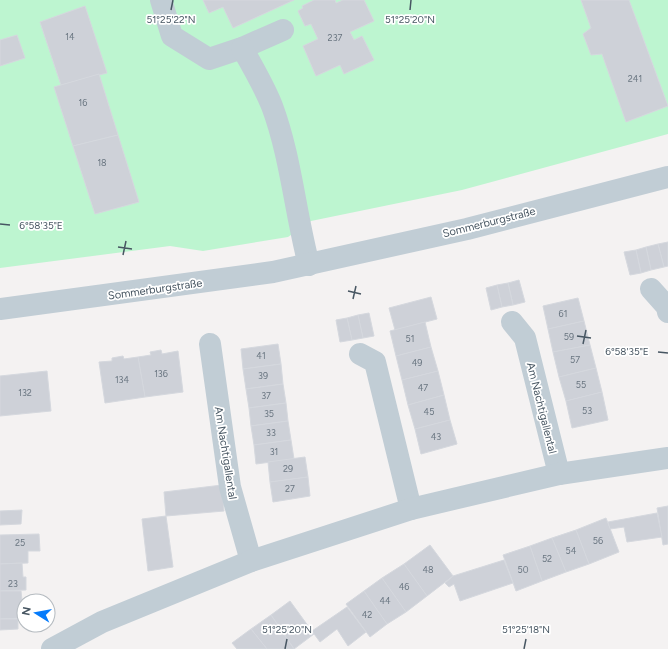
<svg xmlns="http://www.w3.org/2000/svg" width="668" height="649" font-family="Figtree,sans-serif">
	<rect width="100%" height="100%" fill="#f4f2f2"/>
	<polygon fill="#bdf5d0" points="0,0 668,0 668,134 462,190 311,221 288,237 203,251 170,246 0,268"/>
	<g fill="#ced1d8" stroke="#d5d8de">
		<polygon points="203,0 294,0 233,28 223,7 209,13"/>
		<polygon points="314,0 335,0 336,3 343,0 364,0 374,21 350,32 354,40 362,36 374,60 344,74 340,65 316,76 303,46 318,39 311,24 305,26 298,11 303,8 302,6"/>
		<polygon points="581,0 629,0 668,106 626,122 602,54 591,55 583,34 591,28"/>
		<polygon points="85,6 107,73 61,85 40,22"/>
		<polygon points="17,35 25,58 0,66 0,40"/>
		<polygon points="99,74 118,135 73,146 54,87"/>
		<polygon points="118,135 139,202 95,214 73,146"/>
		<polygon points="668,242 668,266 664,267 658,244"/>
		<polygon points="658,244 664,267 651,270 646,247"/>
		<polygon points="646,247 651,270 641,273 636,250"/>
		<polygon points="636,250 641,273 630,275 624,252"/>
		<polygon points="519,280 525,302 513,305 508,283"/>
		<polygon points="508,283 513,305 502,307 497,285"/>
		<polygon points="497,285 502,307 491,310 486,288"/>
		<polygon points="431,297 437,319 395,330 389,308"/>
		<polygon points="578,298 584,321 548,329 543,306"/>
		<polygon points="369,313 374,336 363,338 358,315"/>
		<polygon points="358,315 363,338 352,340 347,318"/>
		<polygon points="347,318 352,340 340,342 336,320"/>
		<polygon points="584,321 590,345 553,352 548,329"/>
		<polygon points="425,322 431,347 396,356 390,331"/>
		<polygon points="278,344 281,364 243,369 241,349"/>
		<polygon points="590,345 596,368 559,377 553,352"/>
		<polygon points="431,347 438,371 402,380 396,356"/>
		<polygon points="161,350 162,354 178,351 183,392 145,397 138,357 151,355 150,352"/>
		<polygon points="123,356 124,359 138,357 145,397 105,403 99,362 112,361 112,358"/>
		<polygon points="281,364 283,384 246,389 243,369"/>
		<polygon points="596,368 602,392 566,401 559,377"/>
		<polygon points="47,371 51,411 0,416 0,376"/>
		<polygon points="438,371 444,395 408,405 402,380"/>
		<polygon points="283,384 286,403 249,408 246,389"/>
		<polygon points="602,392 608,420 572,428 566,401"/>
		<polygon points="444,395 450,420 415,429 408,405"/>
		<polygon points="286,403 288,421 251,426 249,408"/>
		<polygon points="450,420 457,444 421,454 415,429"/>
		<polygon points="288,421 291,440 254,445 251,426"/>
		<polygon points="291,440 294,459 256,464 254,445"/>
		<polygon points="305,457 308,477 270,482 268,462"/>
		<polygon points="308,477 310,496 273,502 270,482"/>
		<polygon points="222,485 224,511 166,516 164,492"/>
		<polygon points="668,506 668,544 663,545 657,508"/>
		<polygon points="22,510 21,524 0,525 0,511"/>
		<polygon points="657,513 662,537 627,542 624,527 610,529 608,522"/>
		<polygon points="166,516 173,567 148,571 142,519"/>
		<polygon points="606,518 619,552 589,564 576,530"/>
		<polygon points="576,530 589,564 566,572 552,538"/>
		<polygon points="39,534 40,551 28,551 28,563 0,564 0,535"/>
		<polygon points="552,538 566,572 542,581 530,546"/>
		<polygon points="430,545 453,576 427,596 404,564"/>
		<polygon points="530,546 542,581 516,591 503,555"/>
		<polygon points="504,560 513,583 460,601 454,584 449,587 445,583 453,576"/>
		<polygon points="22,563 23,577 26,577 26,590 0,591 0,564"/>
		<polygon points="404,564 427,596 406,612 382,578"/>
		<polygon points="382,578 406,612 387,624 364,591"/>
		<polygon points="0,591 21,591 24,618 0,619"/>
		<polygon points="364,591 387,624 370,637 346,604"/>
		<polygon points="290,601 314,634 294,649 271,615"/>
		<polygon points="347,607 366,632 348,646 337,629 320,642 312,631"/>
		<polygon points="271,615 294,649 267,649 251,629"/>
		<polygon points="0,619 18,619 18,629 0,630"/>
		<polygon points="251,629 267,649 237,649 232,643"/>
	</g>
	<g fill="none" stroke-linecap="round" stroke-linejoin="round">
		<g stroke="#c1cdd5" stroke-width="22">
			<polyline points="161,0 172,36 209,59 242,48 283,30"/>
			<path d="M 242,48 C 253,67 264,86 272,106 C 291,157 295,212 309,265"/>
			<polyline points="651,289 667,307 668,312"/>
			<polyline points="0,309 273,272 467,229 668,177"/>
			<polyline points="512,322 525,338 559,474"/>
			<polyline points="210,344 230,487 251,561"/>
			<polyline points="360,354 375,362 411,509"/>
			<polyline points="52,649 102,622 251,561 411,509 559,474 668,458"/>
		</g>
	</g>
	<path fill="none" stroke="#475662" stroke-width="1.5" d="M 171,10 L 173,0M 410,10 L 411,0M 0,224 L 10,225M 118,247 L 132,249M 123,255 L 126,241M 348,291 L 361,294M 353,299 L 356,286M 577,336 L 591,338M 583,344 L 586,330M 658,352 L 668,353M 285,649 L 287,639M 524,649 L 526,639"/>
	<g text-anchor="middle" stroke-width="3.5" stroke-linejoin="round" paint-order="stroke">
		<g font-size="9" fill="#697580">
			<text x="70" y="40">14</text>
			<text x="335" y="41">237</text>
			<text x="635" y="82">241</text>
			<text x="83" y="106">16</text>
			<text x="102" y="166">18</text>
			<text x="563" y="317">61</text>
			<text x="569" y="340">59</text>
			<text x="410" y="342">51</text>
			<text x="261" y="359">41</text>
			<text x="575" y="363">57</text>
			<text x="417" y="366">49</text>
			<text x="161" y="377">136</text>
			<text x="263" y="379">39</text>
			<text x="122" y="383">134</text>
			<text x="581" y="388">55</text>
			<text x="423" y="391">47</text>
			<text x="25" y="396">132</text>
			<text x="266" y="399">37</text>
			<text x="587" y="414">53</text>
			<text x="429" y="415">45</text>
			<text x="269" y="417">35</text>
			<text x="271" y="436">33</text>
			<text x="436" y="440">43</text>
			<text x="274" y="455">31</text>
			<text x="288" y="472">29</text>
			<text x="290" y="492">27</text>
			<text x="598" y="544">56</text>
			<text x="20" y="546">25</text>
			<text x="571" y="554">54</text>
			<text x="547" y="562">52</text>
			<text x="428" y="573">48</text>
			<text x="523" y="573">50</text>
			<text x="13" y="587">23</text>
			<text x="404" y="590">46</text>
			<text x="385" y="604">44</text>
			<text x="367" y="618">42</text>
		</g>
		<g font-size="11" fill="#475662" stroke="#fff">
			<text transform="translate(489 222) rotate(-14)" y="4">Sommerburgstraße</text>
			<text transform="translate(155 289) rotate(-8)" y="4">Sommerburgstraße</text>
			<text transform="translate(542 408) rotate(76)" y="4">Am Nachtigallental</text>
			<text transform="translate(226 453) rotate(81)" y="4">Am Nachtigallental</text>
		</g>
	</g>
	<g font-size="10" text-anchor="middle" fill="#475662" stroke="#fff" stroke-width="3.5" stroke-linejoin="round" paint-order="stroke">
		<text x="171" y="23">51°25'22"N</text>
		<text x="410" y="23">51°25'20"N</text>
		<text x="41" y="229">6°58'35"E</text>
		<text x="627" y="355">6°58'35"E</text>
		<text x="287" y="633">51°25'20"N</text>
		<text x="526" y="633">51°25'18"N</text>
	</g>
	<g transform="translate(36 613) rotate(281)"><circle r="19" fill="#ffffff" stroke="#b5bbc0"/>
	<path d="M0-3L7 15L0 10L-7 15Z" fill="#057bfb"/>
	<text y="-6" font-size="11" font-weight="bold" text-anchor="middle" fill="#475662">N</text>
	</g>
</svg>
